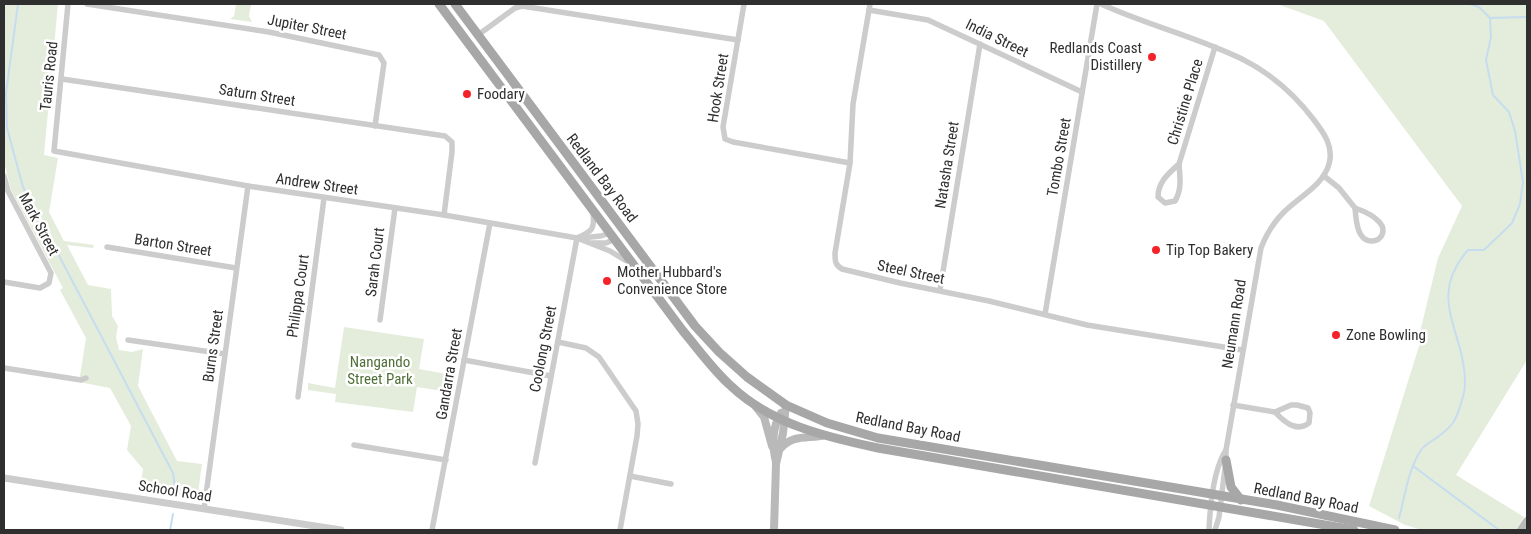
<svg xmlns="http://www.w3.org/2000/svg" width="1531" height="534" font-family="'Roboto Condensed',sans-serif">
	<rect width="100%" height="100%" fill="#fff"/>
	<g fill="#e4eddb">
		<polygon points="4,4 58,4 44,155 58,158 49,212 64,241 94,245 93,248 67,245 88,285 111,289 112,316 118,326 116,337 119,350 132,352 143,349 138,386 177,461 202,464 198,493 195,497 140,489 143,469 127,450 131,426 110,388 79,382 86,338 60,290 63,288 11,190 4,162"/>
		<polygon points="236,4 251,4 249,16 252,22 230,19 234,16"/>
		<polygon points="1277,4 1527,4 1527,360 1456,475 1524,517 1516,530 1422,530 1405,525 1369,506 1420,343 1420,332 1438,258 1462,206 1324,21"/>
		<polygon points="344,327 424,339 419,369 452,375 449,392 417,387 413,412 335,402 336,394 308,390 308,383 335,388"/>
	</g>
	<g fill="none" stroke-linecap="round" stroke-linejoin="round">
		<g stroke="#c6ddef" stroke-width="2">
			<polyline points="18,4 6,93 7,128 23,187 173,473 176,494"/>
			<polyline points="1490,18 1527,17"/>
			<polyline points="1413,466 1499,530"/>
			<path d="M 1399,518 C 1405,496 1408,470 1421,450 C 1425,444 1433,441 1439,436 C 1443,433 1449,428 1453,423 C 1458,415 1465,393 1465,384 C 1466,332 1425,299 1468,250 L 1484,250 L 1512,223 L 1520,204 L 1523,182 L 1515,131 L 1509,112 L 1493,95 L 1486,60 L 1491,37 L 1490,18 L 1479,7 L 1470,4"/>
			<polyline points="170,530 173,514"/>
		</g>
		<g stroke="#ccc" stroke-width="5.5">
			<polyline points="68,4 54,151 248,186 444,215 577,238 610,251 628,262"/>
			<polyline points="87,4 269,32 379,55 384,63 375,126"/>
			<polyline points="744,4 723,127 725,139 733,142 850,163"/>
			<path d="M 870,4 L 853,104 L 850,163 L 835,253 C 835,261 835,265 842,269 L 900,283 L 989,301 L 1087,325 L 1242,350"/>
			<path d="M 1101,4 C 1147,25 1197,37 1242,59 C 1270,73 1295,95 1314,120 C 1324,133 1334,147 1329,164 C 1323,186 1297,198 1283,213 C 1273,223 1266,235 1261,248 L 1226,450 L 1226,460 L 1219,517 L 1215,530"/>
			<polyline points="869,10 928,20 1082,92"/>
			<polyline points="478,35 515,8 522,6 738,40"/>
			<polyline points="62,79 445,136 452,142 452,152 444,215"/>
			<polyline points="1179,164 1215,47"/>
			<path d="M 1179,164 C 1180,178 1182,189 1175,201 L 1165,203 L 1158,197 C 1158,182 1168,174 1179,164 Z"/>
			<polyline points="4,176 8,191 51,273 49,283 40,288 4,282"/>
			<polyline points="1324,176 1339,188 1355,208"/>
			<path d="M 1355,208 C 1407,226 1373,253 1361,235 C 1356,228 1356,217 1355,208 Z"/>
			<path d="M 577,238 C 592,231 595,230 593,212"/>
			<polyline points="581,238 601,236 610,233"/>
			<polyline points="592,243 606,243 615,239"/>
			<polyline points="107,247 236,268"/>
			<polyline points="940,290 980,44"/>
			<polyline points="1045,314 1097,4"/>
			<polyline points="380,320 395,208"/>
			<polyline points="128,340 225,354"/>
			<polyline points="558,342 586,348 599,357 636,411 638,424 637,436 620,530"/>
			<polyline points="464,360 551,376"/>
			<polyline points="4,368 81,380 86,378"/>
			<polyline points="298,397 324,198"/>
			<polyline points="1233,405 1275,412"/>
			<path d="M 1291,405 L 1297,405 L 1308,408 L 1310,413 L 1309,423 C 1297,433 1284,422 1275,412 Z"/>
			<polyline points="354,445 446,460"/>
			<polyline points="535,463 577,238"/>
			<polyline points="630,476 671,484"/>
			<polyline points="204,509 248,186"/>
			<polyline points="432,530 490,223"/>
			<path d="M 1209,530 C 1210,507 1213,470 1226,450"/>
		</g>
		<polyline stroke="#ccc" stroke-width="7" points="4,478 341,530"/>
		<g stroke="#b9b9b9" stroke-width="8">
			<polyline points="756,407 764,417 772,446"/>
			<path d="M 781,448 C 793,434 809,439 825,435"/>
			<path d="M 776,462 C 772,446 772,427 781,413"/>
			<polyline points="774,530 776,464 783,433 786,405"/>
			<polyline points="1521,530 1527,521"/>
		</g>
		<g stroke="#a7a7a7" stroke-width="9">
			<path d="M 439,4 L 683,331 C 699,350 713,370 731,386 C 771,424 826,437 878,448 L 1354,530"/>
			<polyline points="455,4 695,326 719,352 747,377 786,405 827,423 878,438 1277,505 1395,530"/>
			<polyline points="1226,460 1231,487 1241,500"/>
		</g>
	</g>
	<g fill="#f42229" stroke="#fff" stroke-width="2">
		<circle cx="1152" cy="57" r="5"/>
		<circle cx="467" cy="94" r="5"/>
		<circle cx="1156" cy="250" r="5"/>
		<circle cx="607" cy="281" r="5"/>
		<circle cx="1336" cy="335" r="5"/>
	</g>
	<g text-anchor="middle" stroke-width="5" stroke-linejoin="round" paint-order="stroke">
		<g font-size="15" fill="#2f2f2f" stroke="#fff">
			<text transform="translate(307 27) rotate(11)" y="5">Jupiter Street</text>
			<text transform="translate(997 38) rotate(26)" y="5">India Street</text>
			<text transform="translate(49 76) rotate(-84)" y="5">Tauris Road</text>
			<text transform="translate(718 88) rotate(-81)" y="5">Hook Street</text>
			<text transform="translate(257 95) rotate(9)" y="5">Saturn Street</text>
			<text transform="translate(1185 102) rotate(-73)" y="5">Christine Place</text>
			<text transform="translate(1059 157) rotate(-80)" y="5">Tombo Street</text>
			<text transform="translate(947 165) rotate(-81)" y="5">Natasha Street</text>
			<text transform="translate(602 178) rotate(53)" y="5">Redland Bay Road</text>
			<text transform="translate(317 184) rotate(8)" y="5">Andrew Street</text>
			<text transform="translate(39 224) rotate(62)" y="5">Mark Street</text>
			<text transform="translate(173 245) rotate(9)" y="5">Barton Street</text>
			<text transform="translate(375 262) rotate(-83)" y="5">Sarah Court</text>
			<text transform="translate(911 272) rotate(12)" y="5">Steel Street</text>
			<text transform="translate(298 296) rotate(-82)" y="5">Philippa Court</text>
			<text transform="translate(1234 324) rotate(-81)" y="5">Neumann Road</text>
			<text transform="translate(213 346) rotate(-82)" y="5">Burns Street</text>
			<text transform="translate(543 349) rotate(-79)" y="5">Coolong Street</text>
			<text transform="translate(449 374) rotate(-80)" y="5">Gandarra Street</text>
			<text transform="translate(908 427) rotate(11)" y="5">Redland Bay Road</text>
			<text transform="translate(175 491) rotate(9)" y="5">School Road</text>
			<text transform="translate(1306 498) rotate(11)" y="5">Redland Bay Road</text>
		</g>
		<g font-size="15" fill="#2f2f2f" stroke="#fff" text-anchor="start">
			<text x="1142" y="53" text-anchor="end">Redlands Coast<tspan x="1142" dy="17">Distillery</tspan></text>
			<text x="477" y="99">Foodary</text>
			<text x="1166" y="255">Tip Top Bakery</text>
			<text x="617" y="277">Mother Hubbard's<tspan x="617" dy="17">Convenience Store</tspan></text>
			<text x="1346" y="340">Zone Bowling</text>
		</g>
		<g font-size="15" fill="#4f6f38" stroke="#fff">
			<text x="380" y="367">Nangando<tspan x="380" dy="17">Street Park</tspan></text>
		</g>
	</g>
	<rect width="1531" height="534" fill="none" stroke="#2f2f2f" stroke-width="10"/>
</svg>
